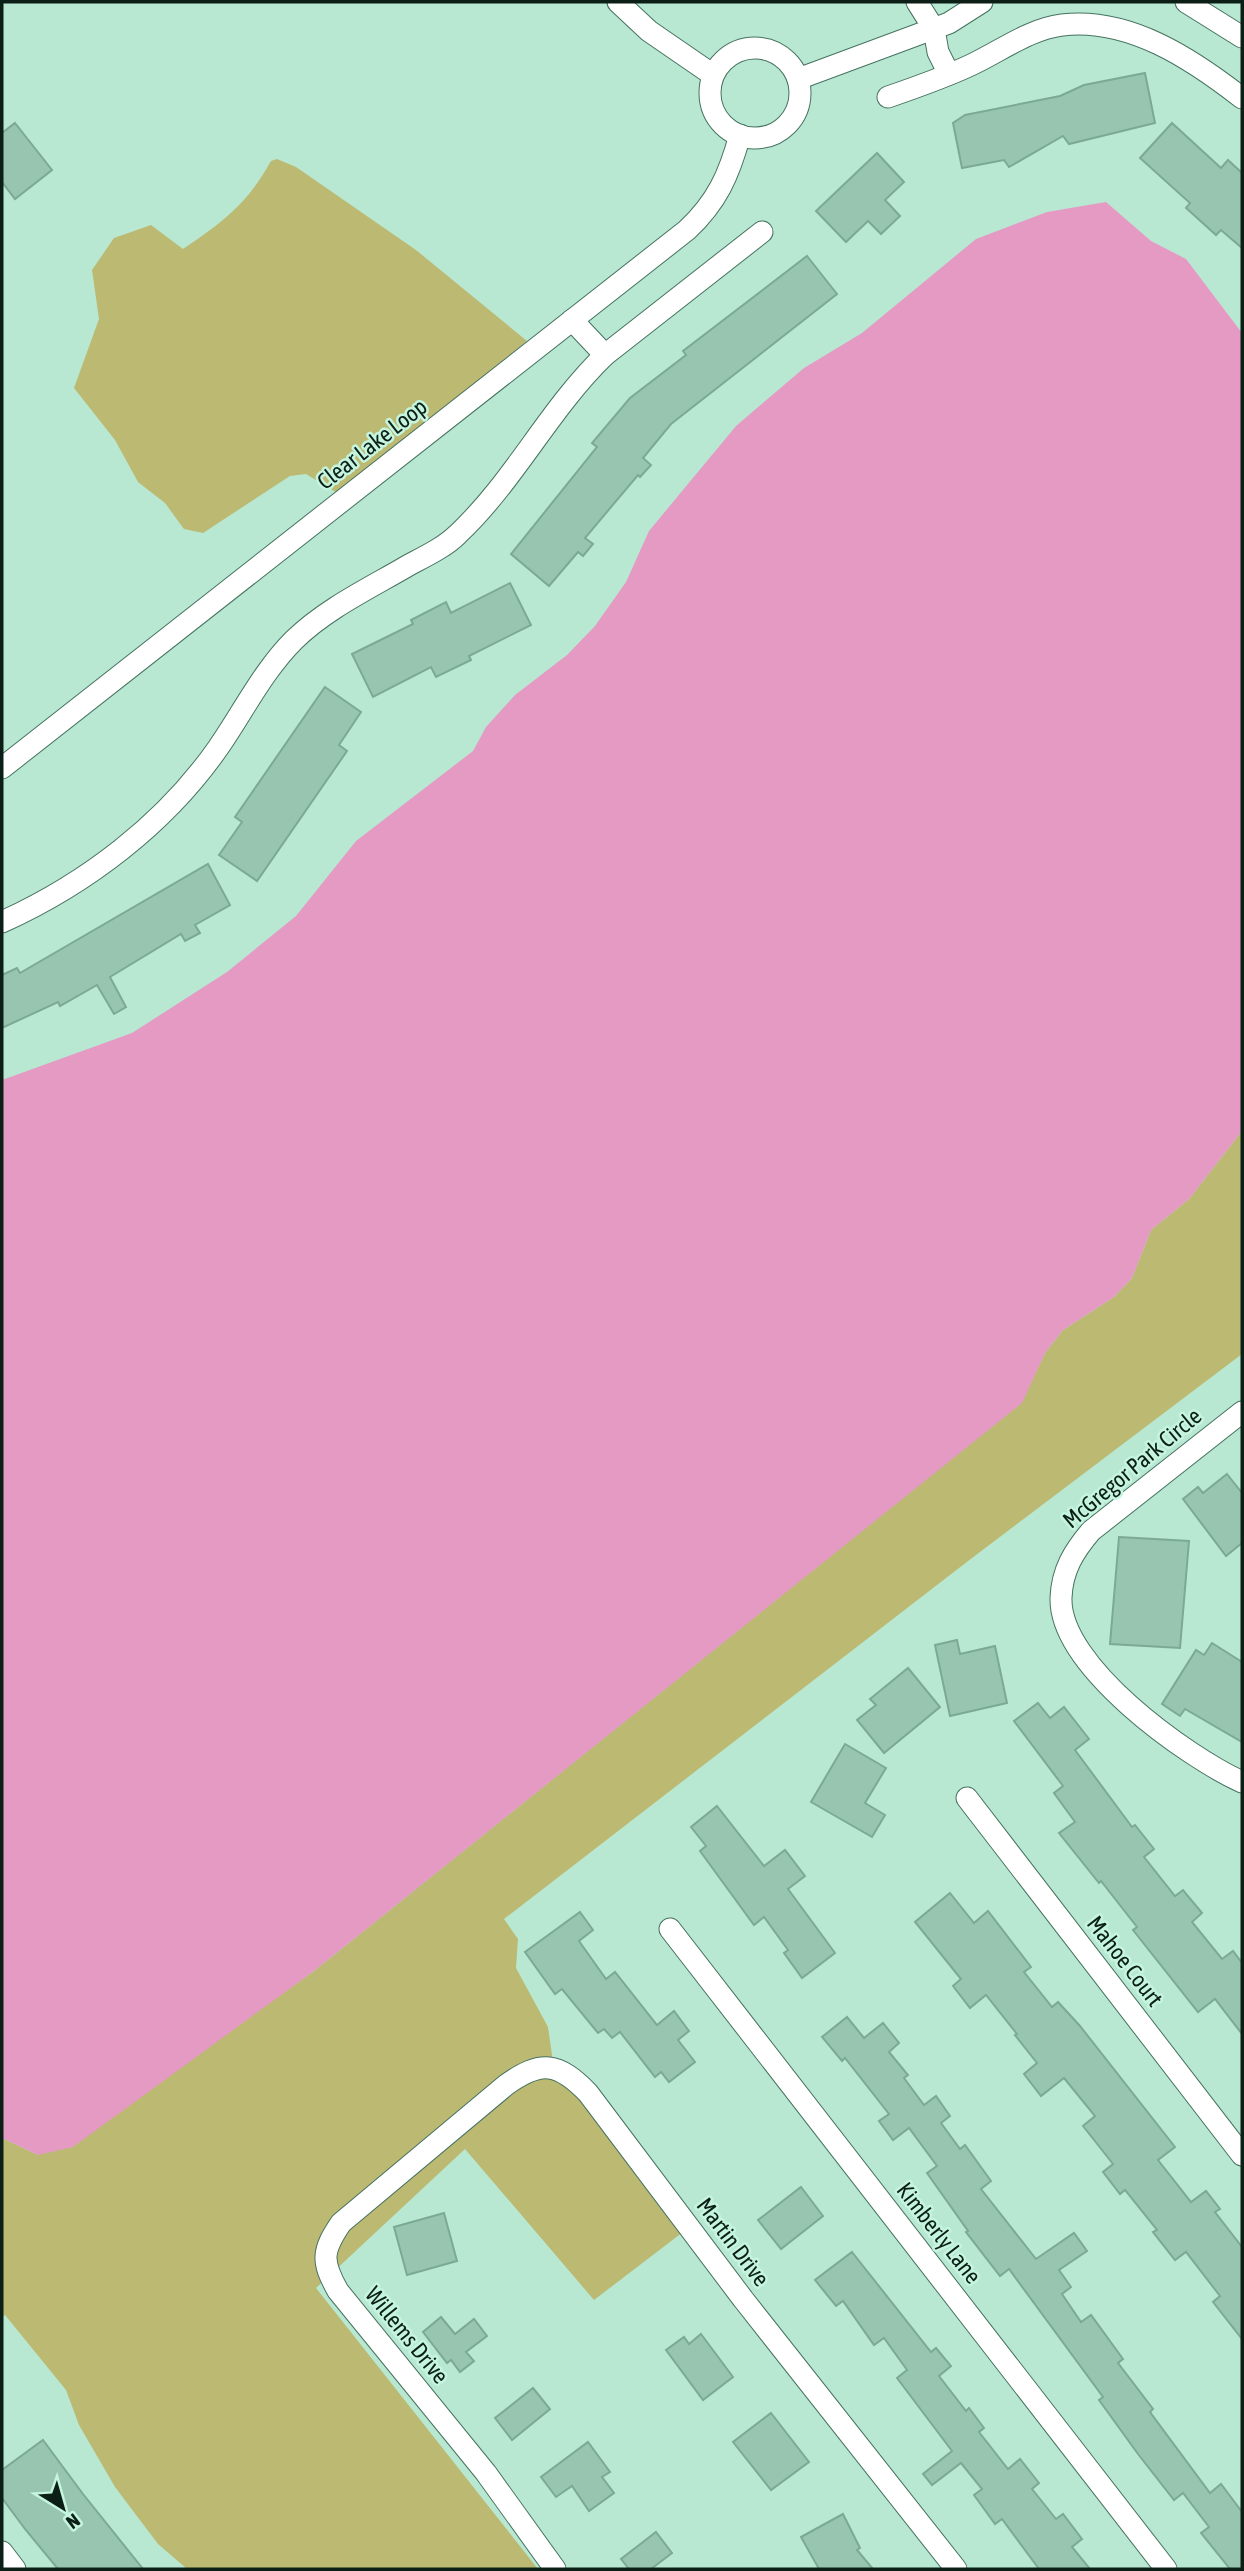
<svg xmlns="http://www.w3.org/2000/svg" width="1244" height="2571" font-family="'Asap Condensed',sans-serif">
	<rect width="100%" height="100%" fill="#b8e8d2"/>
	<g fill="#bcb973">
		<path d="M 277,159 L 296,167 L 416,250 L 527,341 L 339,494 L 306,474 L 290,476 L 203,533 L 184,529 L 165,503 L 138,482 L 115,440 L 74,388 L 99,319 L 92,270 L 114,238 L 151,225 L 183,249 C 223,222 247,204 271,161 Z"/>
		<polygon points="1242,1131 1242,1354 972,1558 504,1919 518,1939 516,1968 548,2027 553,2062 683,2232 594,2300 465,2149 316,2288 538,2569 187,2569 158,2544 115,2487 79,2425 66,2390 5,2315 2,2317 2,2138 38,2155 216,2040 314,1971 1021,1403 1045,1353 1063,1330 1114,1297 1132,1278 1151,1230 1189,1199"/>
	</g>
	<polygon fill="#e49ac3" points="1106,202 1151,241 1186,259 1242,333 1242,1131 1189,1199 1151,1230 1132,1278 1114,1297 1063,1330 1045,1353 1022,1403 314,1971 73,2147 38,2155 2,2138 2,1080 132,1033 227,972 296,916 356,841 473,751 486,727 515,695 567,655 595,626 626,582 649,531 736,426 804,368 862,333 976,239 1047,212"/>
	<g fill="#97c5b0" stroke="#7ca995" stroke-width="2">
		<polygon points="1145,73 1155,123 1069,144 1063,136 1009,167 1004,160 962,168 953,123 965,115 1060,96 1084,85"/>
		<polygon points="15,123 52,170 15,199 2,182 2,133"/>
		<polygon points="1172,123 1221,168 1228,160 1242,173 1242,248 1221,230 1216,235 1186,208 1190,203 1140,158"/>
		<polygon points="877,153 904,182 885,200 900,216 881,234 868,221 846,242 816,211"/>
		<polygon points="807,256 837,294 671,424 643,458 651,465 640,477 638,475 585,538 593,544 583,556 578,552 549,586 511,554 597,447 592,443 630,398 686,355 683,351"/>
		<polygon points="510,583 531,625 469,656 471,660 436,677 431,667 373,697 352,654 413,624 411,620 446,602 451,613"/>
		<polygon points="325,687 361,712 339,745 347,751 257,881 219,855 242,822 235,817"/>
		<polygon points="208,864 230,905 195,925 200,933 185,941 181,934 110,977 126,1007 114,1014 97,985 60,1006 58,1002 2,1028 2,975 17,968 20,973"/>
		<polygon points="1227,1474 1242,1493 1242,1543 1226,1556 1183,1499 1198,1487 1203,1493"/>
		<polygon points="1119,1537 1189,1541 1180,1648 1110,1644"/>
		<polygon points="957,1640 960,1654 995,1646 1007,1703 950,1716 935,1645"/>
		<polygon points="1212,1643 1242,1662 1242,1742 1185,1709 1180,1716 1162,1704 1196,1650 1204,1655"/>
		<polygon points="908,1668 940,1707 884,1753 857,1720 876,1705 870,1699"/>
		<polygon points="1038,1703 1050,1718 1064,1707 1089,1739 1075,1750 1132,1827 1135,1825 1154,1849 1144,1857 1175,1896 1183,1890 1202,1913 1192,1922 1222,1959 1233,1951 1242,1963 1242,2034 1215,1999 1198,2012 1133,1930 1137,1927 1101,1881 1099,1883 1059,1833 1075,1822 1054,1793 1063,1786 1014,1721"/>
		<polygon points="845,1744 886,1768 865,1803 885,1815 872,1837 811,1802"/>
		<polygon points="717,1806 764,1866 785,1850 805,1876 788,1889 835,1953 802,1978 784,1953 788,1950 764,1917 754,1925 700,1851 706,1846 691,1827"/>
		<polygon points="950,1893 974,1923 988,1911 1031,1967 1024,1972 1052,2007 1058,2002 1080,2026 1175,2147 1158,2160 1191,2202 1206,2191 1220,2209 1215,2212 1242,2247 1242,2339 1213,2302 1220,2296 1186,2252 1175,2260 1153,2232 1157,2230 1125,2190 1120,2194 1103,2172 1113,2164 1083,2126 1095,2116 1064,2078 1041,2096 1024,2074 1037,2063 1015,2035 1017,2034 986,1995 970,2008 953,1986 961,1979 915,1922"/>
		<polygon points="580,1912 593,1930 579,1941 606,1979 615,1972 657,2025 674,2011 689,2031 678,2040 695,2062 669,2082 661,2072 655,2077 620,2032 612,2038 604,2029 598,2033 562,1989 555,1994 525,1952"/>
		<polygon points="847,2017 864,2038 883,2023 899,2043 889,2052 908,2075 904,2078 924,2105 936,2096 950,2116 941,2123 960,2149 965,2145 991,2181 981,2189 1036,2259 1074,2233 1087,2251 1059,2270 1071,2287 1062,2294 1081,2322 1091,2315 1123,2359 1118,2363 1153,2409 1150,2412 1210,2493 1221,2484 1242,2512 1242,2569 1230,2569 1201,2533 1209,2527 1183,2493 1174,2500 1138,2454 1099,2400 1103,2397 1009,2269 1000,2276 966,2232 968,2231 927,2173 937,2166 909,2128 893,2140 879,2121 889,2114 845,2058 842,2061 822,2037"/>
		<polygon points="801,2187 823,2216 781,2249 758,2220"/>
		<polygon points="444,2213 457,2261 407,2275 394,2227"/>
		<polygon points="852,2252 931,2352 936,2348 951,2366 939,2376 966,2411 969,2408 984,2428 979,2432 1008,2469 1020,2459 1039,2483 1032,2489 1056,2519 1063,2514 1082,2539 1072,2547 1090,2569 1039,2569 1002,2519 995,2524 974,2495 982,2489 961,2463 932,2485 923,2474 952,2451 897,2378 907,2370 884,2338 874,2345 843,2301 836,2306 815,2280"/>
		<polygon points="441,2317 455,2334 474,2319 487,2336 466,2352 474,2361 460,2372 451,2360 447,2363 423,2332"/>
		<polygon points="701,2334 733,2377 703,2400 666,2350 684,2337 689,2344"/>
		<polygon points="533,2388 550,2409 512,2440 495,2418"/>
		<polygon points="771,2413 809,2462 771,2490 733,2442"/>
		<polygon points="43,2440 83,2494 143,2569 58,2569 25,2529 2,2498 2,2470"/>
		<polygon points="588,2442 610,2472 602,2477 614,2493 589,2511 572,2486 556,2497 541,2477"/>
		<polygon points="843,2514 860,2548 857,2550 873,2569 819,2569 801,2537"/>
		<polygon points="656,2532 672,2553 651,2569 629,2569 621,2559"/>
	</g>
	<g fill="none" stroke-linecap="round" stroke-linejoin="round">
		<defs>
			<g id="minor">
				<polyline points="618,2 649,31 713,75"/>
				<polyline points="917,2 934,29 938,52 949,74"/>
				<polyline points="1186,2 1242,37"/>
				<circle cx="755" cy="93" r="45"/>
				<polyline points="798,79 949,23 982,2"/>
				<path d="M 888,97 C 917,87 946,77 973,64 C 1002,50 1030,29 1062,25 C 1129,17 1192,59 1242,98"/>
				<polyline points="572,320 605,355 762,232"/>
				<path d="M 2,768 L 687,230 C 717,202 729,175 740,135"/>
				<path d="M 2,922 C 86,884 165,824 218,748 C 243,712 263,671 294,640 C 327,608 370,588 409,565 C 426,556 445,547 458,534 C 515,480 549,409 605,355"/>
				<path d="M 1242,1412 L 1091,1531 C 1074,1551 1062,1570 1061,1598 C 1059,1666 1187,1757 1242,1782"/>
				<polyline points="967,1798 1242,2155"/>
				<polyline points="670,1929 1166,2569"/>
				<polyline points="2,2552 15,2569"/>
				<path d="M 555,2569 L 486,2473 L 338,2291 C 321,2261 322,2251 341,2223 L 506,2085 C 541,2060 558,2062 588,2093 L 743,2299 L 956,2569"/>
			</g>
		</defs>
		<use href="#minor" stroke="#467260" stroke-width="23"/>
		<use href="#minor" stroke="#fff" stroke-width="21"/>
	</g>
	<g text-anchor="middle" stroke-width="5" stroke-linejoin="round" paint-order="stroke">
		<g font-size="23" fill="#0c1f17" stroke="#c5f5df">
			<text transform="translate(372 444) rotate(-38)" y="8">Clear Lake Loop</text>
			<text transform="translate(1132 1468) rotate(-40)" y="8">McGregor Park Circle</text>
			<text transform="translate(1125 1961) rotate(52)" y="8">Mahoe Court</text>
			<text transform="translate(939 2233) rotate(52)" y="8">Kimberly Lane</text>
			<text transform="translate(733 2242) rotate(53)" y="8">Martin Drive</text>
			<text transform="translate(407 2335) rotate(51)" y="8">Willems Drive</text>
		</g>
	</g>
	<rect width="1244" height="2571" fill="none" stroke="#0c1f17" stroke-width="7"/>
	<g transform="translate(63 2508) rotate(143)" stroke="#c5f5df" stroke-width="5" paint-order="stroke">
	<path d="M0-5L12 26L0 18L-12 26Z" fill="#0c1f17"/>
	<text y="-10" font-size="19" font-weight="bold" text-anchor="middle" fill="#0c1f17">N</text>
	</g>
</svg>
